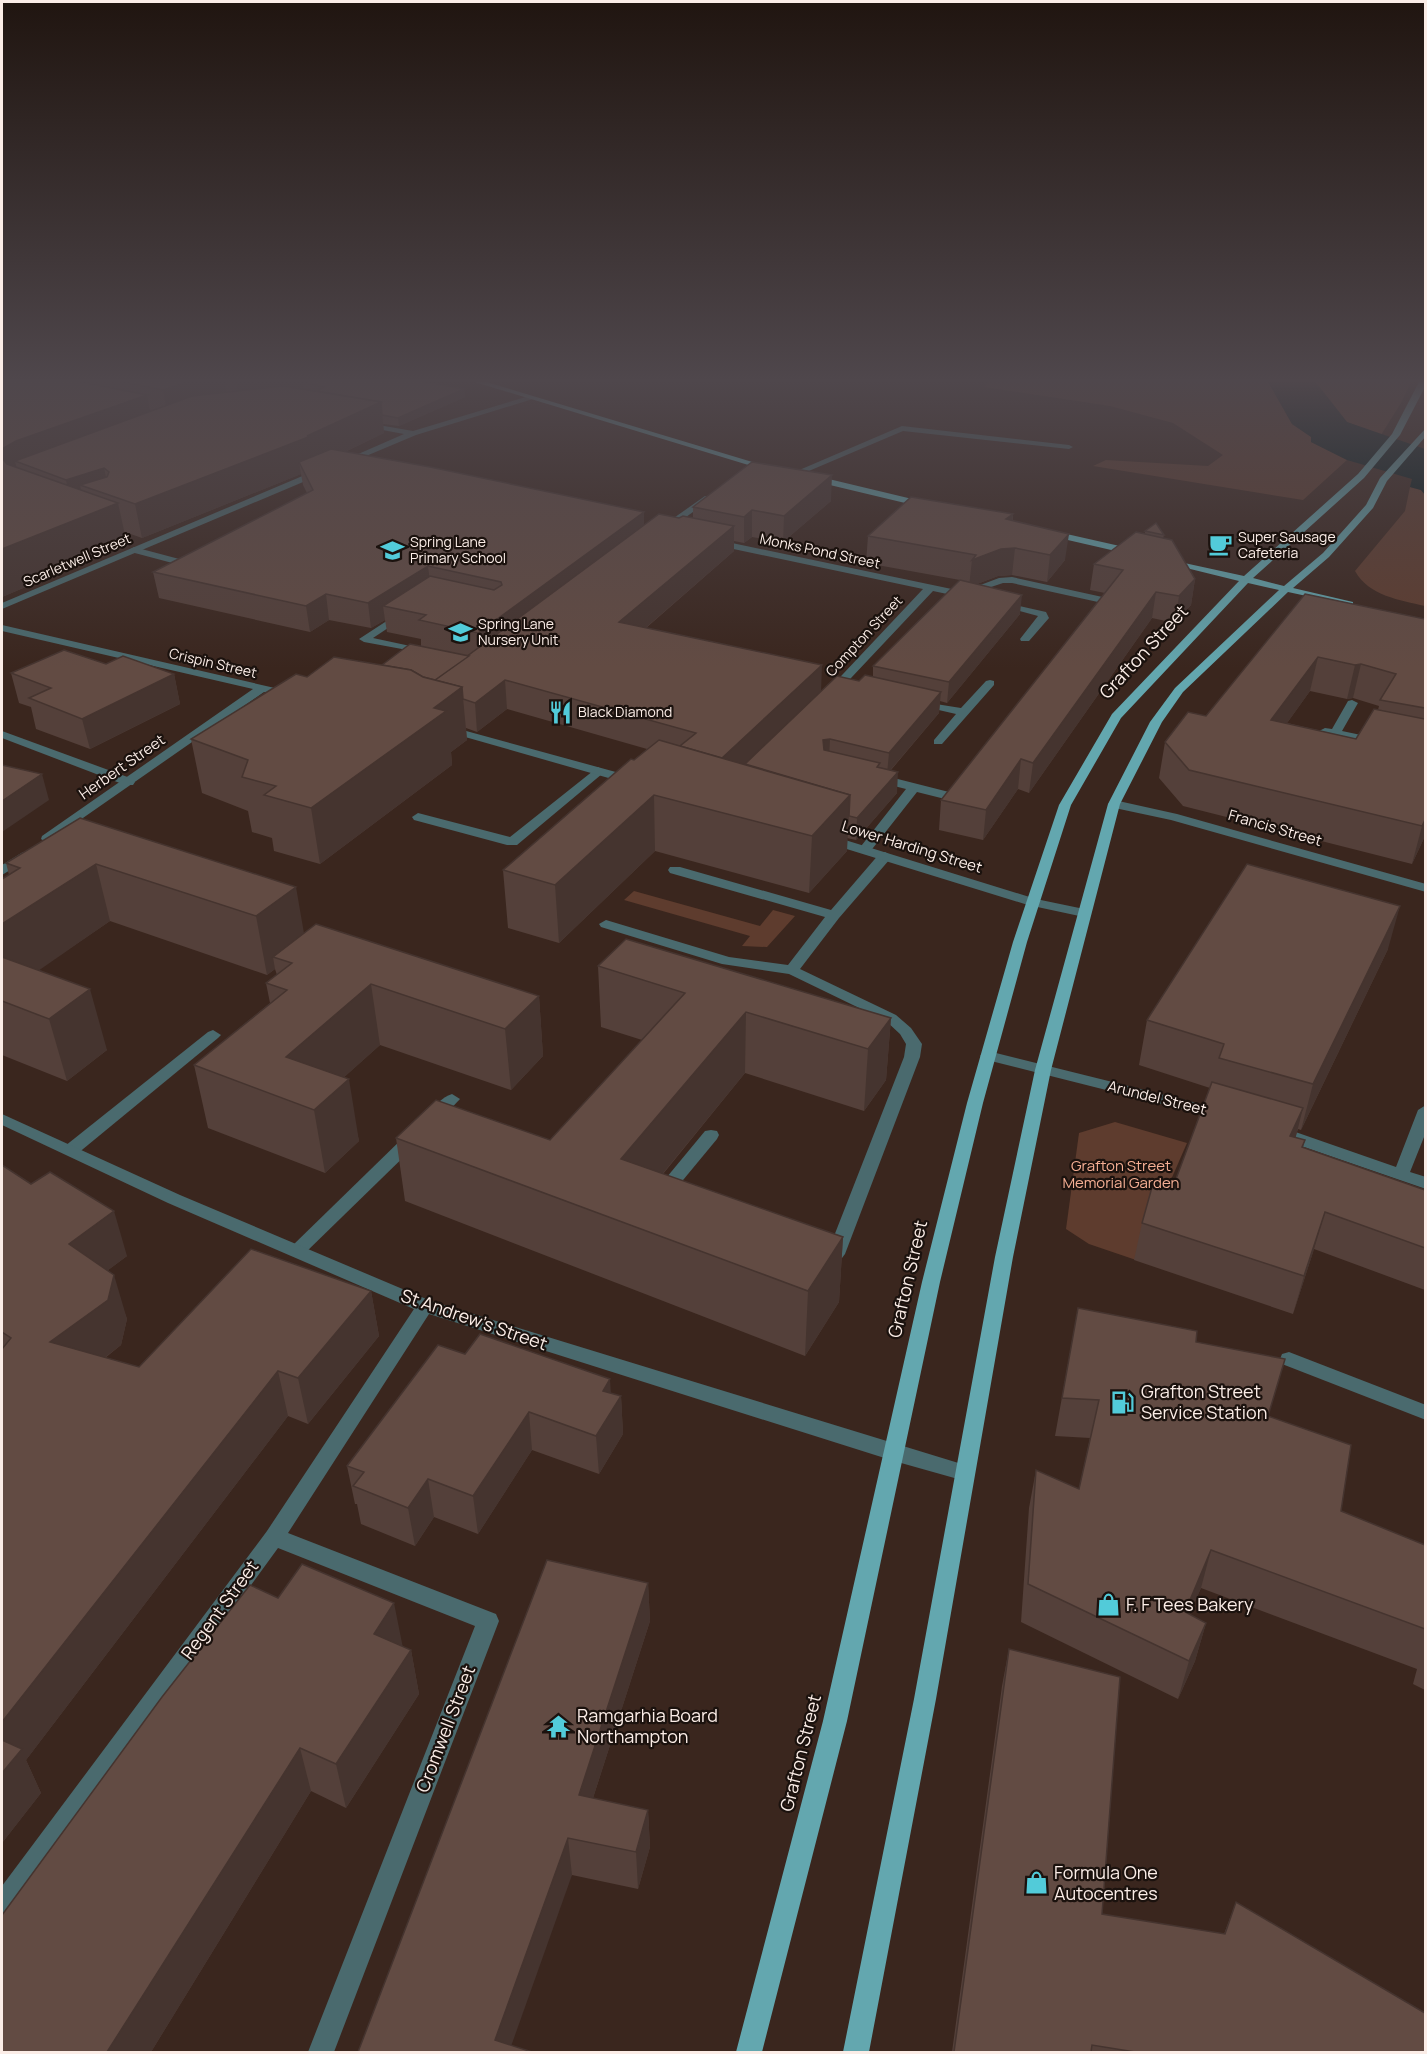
<svg xmlns="http://www.w3.org/2000/svg" width="1427" height="2054" font-family="Manrope,sans-serif">
	<rect width="100%" height="100%" fill="#3a261e"/>
	<g fill="#5e3c2e">
		<polygon points="991,380 1267,380 1292,424 1312,437 1311,442 1347,460 1303,500 1093,466 1106,460 1208,466 1223,455 1173,423 1110,406 984,387"/>
		<polygon points="1314,380 1412,380 1401,403 1381,435 1347,422"/>
		<path d="M 1410,487 L 1421,490 L 1426,495 L 1425,606 C 1400,600 1369,596 1355,571 L 1405,511 Z"/>
		<polygon points="634,891 760,926 773,910 795,916 767,947 742,946 750,936 624,900"/>
		<polygon points="1115,1122 1187,1143 1136,1260 1089,1244 1066,1229 1079,1133"/>
	</g>
	<polygon fill="#011a1d" points="1267,380 1314,380 1347,422 1425,449 1425,495 1421,490 1410,487 1412,479 1347,460 1311,442 1311,437 1292,424"/>
	<g fill="none" stroke-linecap="round" stroke-linejoin="round">
		<g fill="#4a6a6e" fill-rule="evenodd">
			<polygon points="902,426 1069,445 1073,447 1069,449 903,431 797,476 790,474"/>
			<polygon points="134,547 198,564 200,566 195,569 131,552 129,550"/>
			<polygon points="1012,577 1107,598 1112,601 1107,604 1012,583 1003,583 967,595 962,592 999,578"/>
			<polygon points="997,601 1046,612 1049,618 1029,641 1021,641 1020,639 1038,616 997,605"/>
			<polygon points="402,611 407,614 406,616 373,638 429,650 429,654 364,642 359,639"/>
			<polygon points="990,680 994,681 994,685 942,744 934,744 934,740 956,714 917,705 917,701 961,708 986,681"/>
			<polygon points="1352,700 1358,703 1342,731 1380,739 1380,743 1325,734 1319,731 1325,728 1332,729 1348,701"/>
			<polygon points="2,731 133,779 135,782 133,785 125,785 2,738"/>
			<polygon points="598,767 604,771 602,774 517,845 507,845 414,820 412,817 418,813 510,837"/>
			<polygon points="878,774 949,792 951,795 945,799 917,792 869,853 864,854 858,850 906,789 874,781 874,775"/>
			<polygon points="885,852 892,856 890,859 839,918 800,969 896,1015 911,1028 922,1044 920,1057 845,1254 842,1258 830,1258 827,1254 904,1057 906,1044 900,1034 886,1021 789,974 722,964 601,927 599,924 606,920 729,957 788,965 825,917 670,873 668,870 670,867 680,867 831,910 880,853"/>
			<polygon points="213,1030 221,1035 218,1038 77,1154 65,1154 63,1150 65,1146 208,1032"/>
			<path d="M 452,1094 L 460,1099 L 440,1120 L 428,1120 L 426,1116 C 432,1108 442,1097 452,1094 Z"/>
			<polygon points="711,1130 717,1131 719,1135 717,1139 669,1197 657,1197 655,1193 657,1189 705,1131"/>
			<polygon points="413,1133 419,1134 421,1138 419,1142 303,1255 291,1255 288,1251 291,1247 407,1134"/>
		</g>
		<g fill="#4a6a6e" fill-rule="evenodd">
			<polygon points="529,396 536,398 416,435 347,464 340,462 404,434 361,426 361,422 413,431"/>
			<polygon points="319,469 322,470 322,474 2,609 2,603"/>
			<polygon points="705,496 712,498 667,531 661,531 661,527"/>
			<polygon points="713,539 966,592 971,595 966,598 933,591 835,695 827,695 827,691 923,589 710,544 708,542"/>
			<polygon points="2,625 288,691 294,694 288,697 264,692 47,843 41,839 42,836 253,689 2,631"/>
			<polygon points="448,726 634,777 636,780 634,783 626,783 444,731 444,727"/>
			<polygon points="1114,800 1177,814 1426,884 1426,892 1171,820 1110,807 1108,804"/>
			<polygon points="829,835 1036,899 1089,910 1091,913 1084,917 1028,905 824,842 823,839"/>
			<polygon points="23,852 30,856 28,859 2,875 2,865"/>
			<polygon points="988,1051 1221,1109 1229,1114 1221,1119 983,1059 980,1056 983,1053"/>
			<polygon points="1426,1105 1426,1132 1410,1172 1426,1177 1426,1189 1272,1136 1270,1132 1278,1127 1284,1128 1396,1167 1418,1110"/>
			<polygon points="2,1114 180,1195 431,1301 965,1465 972,1467 975,1473 972,1479 965,1481 894,1461 429,1314 288,1533 496,1614 499,1621 334,2052 308,2052 475,1626 278,1548 11,1915 2,1919 2,1886 267,1531 414,1309 168,1203 2,1125"/>
			<polygon points="1289,1352 1426,1405 1426,1420 1282,1364 1280,1359 1282,1354"/>
		</g>
		<g fill="#63a7af" fill-rule="evenodd">
			<polygon points="468,380 480,380 772,468 765,470"/>
			<polygon points="1420,380 1426,380 1426,385 1400,435 1364,478 1253,578 1284,586 1323,553 1366,505 1380,478 1426,428 1426,436 1387,481 1373,508 1329,557 1293,588 1353,602 1353,606 1288,592 1183,692 1162,722 1120,804 1051,1070 1013,1257 936,1699 869,2052 843,2052 914,1699 995,1257 1035,1070 1108,804 1150,722 1175,688 1279,590 1248,583 1121,718 1071,805 1027,942 983,1103 940,1282 847,1721 762,2052 736,2052 823,1721 922,1282 967,1103 1013,942 1059,805 1112,714 1239,581 1166,563 1166,559 1244,576 1358,474 1392,434"/>
			<polygon points="812,475 929,503 930,505 926,508 809,480 809,476"/>
			<polygon points="1049,530 1133,549 1138,552 1133,555 1046,535 1044,533"/>
		</g>
	</g>
	<g fill="#54403a" fill-rule="evenodd">
		<polygon points="2,380 417,380 464,389 465,397 399,426 383,424 384,433 345,452 644,525 679,518 693,518 693,507 831,501 783,542 752,537 744,543 734,541 734,551 646,628 821,692 873,677 873,666 960,580 866,563 868,536 1013,514 1013,521 1065,560 1047,582 1012,575 998,576 977,584 1020,614 947,703 940,701 939,713 891,770 897,793 856,840 847,838 847,851 809,893 655,851 559,943 508,928 503,870 647,749 507,709 477,732 466,728 467,740 451,752 452,765 320,864 274,851 272,838 252,832 248,811 202,793 191,739 307,677 382,665 421,646 421,639 387,632 385,620 371,628 329,620 310,632 159,598 153,572 307,493 303,485 301,474 142,538 125,532 127,544 2,597"/>
		<polygon points="1145,531 1164,535 1163,538 1195,579 1191,605 1175,623 1152,618 1029,793 1018,789 983,840 939,830 941,800 1105,593 1090,590 1094,564 1145,534"/>
		<path d="M 1305,594 L 1425,619 L 1425,836 L 1412,864 L 1183,806 L 1159,778 L 1165,742 L 1206,716 ZM 1310,691 L 1347,699 L 1353,698 L 1379,706 L 1378,710 L 1356,739 L 1287,723 Z"/>
		<polygon points="106,664 174,674 180,704 90,749 36,729 31,707 19,703 11,673"/>
		<polygon points="80,818 304,933 539,996 543,1056 511,1090 380,1045 344,1077 359,1141 325,1173 208,1128 194,1065 270,1003 266,983 277,975 275,969 267,975 110,921 38,970 107,1050 67,1081 2,1055 2,879 9,875 6,863"/>
		<polygon points="1388,949 1301,1130 1298,1129 1295,1138 1305,1140 1303,1147 1425,1190 1425,1290 1314,1249 1293,1314 1134,1260 1142,1223 1173,1187 1210,1088 1139,1065 1147,1020"/>
		<polygon points="598,966 891,1018 886,1080 864,1111 745,1073 663,1174 843,1237 839,1302 805,1356 405,1201 396,1138 550,1140 642,1040 601,1027"/>
		<polygon points="2,1165 127,1256 108,1270 127,1319 121,1345 105,1358 139,1367 371,1291 379,1336 308,1424 288,1416 26,1760 41,1793 2,1843"/>
		<polygon points="1078,1308 1196,1342 1268,1416 1341,1511 1425,1545 1425,1690 1413,1684 1417,1669 1201,1588 1189,1614 1206,1623 1195,1661 1178,1699 1021,1622 1029,1508 1036,1470 1079,1489 1090,1438 1055,1436"/>
		<polygon points="465,1354 621,1396 623,1434 599,1474 532,1450 478,1534 434,1517 415,1546 361,1524 357,1504 355,1504 347,1466"/>
		<polygon points="648,1583 650,1621 593,1798 648,1810 650,1847 638,1889 572,1875 358,2052"/>
		<polygon points="278,1598 411,1650 419,1694 346,1808 311,1791 151,2052 2,2052"/>
		<polygon points="1009,1649 1102,1914 1224,1934 1236,1902 1425,2052 952,2052 1002,1686"/>
	</g>
	<g fill="#45342f">
		<polygon points="197,380 224,380 229,409 170,427 163,390 189,381"/>
		<polygon points="236,380 302,380 305,398 241,412"/>
		<polygon points="464,389 465,397 399,426 398,418"/>
		<polygon points="147,395 154,433 15,461 20,483 2,467 2,449 16,441"/>
		<polygon points="381,402 384,433 315,466 299,462 301,474 142,538 135,504 307,436"/>
		<polygon points="104,468 110,495 80,485 85,510 73,513 66,480"/>
		<polygon points="832,475 831,501 783,542 784,516"/>
		<polygon points="118,503 127,544 2,597 2,549"/>
		<polygon points="752,510 752,537 744,543 744,517"/>
		<polygon points="644,512 644,536 481,659 478,633"/>
		<polygon points="1013,514 1011,540 1006,519"/>
		<polygon points="734,526 734,551 620,650 619,622"/>
		<polygon points="1069,534 1065,560 1047,582 1050,555"/>
		<polygon points="1015,548 1012,575 998,576 969,587 972,560 1001,549"/>
		<polygon points="428,566 431,591 383,606 385,620 371,628 368,603"/>
		<polygon points="1195,579 1191,605 1175,623 1179,596"/>
		<polygon points="1156,592 1152,618 1029,793 1033,763"/>
		<polygon points="326,594 329,620 310,632 306,606"/>
		<polygon points="1022,595 1020,614 947,703 949,682"/>
		<polygon points="1318,657 1310,691 1264,755 1271,720"/>
		<polygon points="1361,664 1353,698 1347,699 1355,665"/>
		<polygon points="822,665 821,693 713,795 713,765"/>
		<polygon points="174,674 180,704 90,749 82,719"/>
		<polygon points="505,680 507,709 477,732 475,703"/>
		<polygon points="462,687 467,740 451,752 452,765 320,864 311,808 434,708"/>
		<polygon points="941,692 939,713 887,774 889,753"/>
		<polygon points="830,739 829,760 822,762 823,740"/>
		<polygon points="1021,759 1018,789 983,840 986,810"/>
		<polygon points="898,772 897,793 856,840 857,818"/>
		<polygon points="42,774 49,800 2,832 2,801"/>
		<polygon points="654,795 655,851 559,943 555,885"/>
		<polygon points="850,795 847,851 809,893 812,836"/>
		<polygon points="1425,820 1425,836 1412,864 1422,826"/>
		<polygon points="96,864 110,921 2,996 2,924"/>
		<polygon points="296,887 306,945 273,957 275,969 267,975 256,916"/>
		<polygon points="1400,906 1388,949 1301,1130 1313,1084"/>
		<polygon points="371,984 380,1045 310,1108 286,1057"/>
		<polygon points="90,989 107,1050 67,1081 49,1019"/>
		<polygon points="539,996 543,1056 511,1090 505,1029"/>
		<polygon points="746,1012 745,1073 623,1222 621,1159"/>
		<polygon points="891,1018 886,1080 864,1111 868,1049"/>
		<polygon points="349,1079 359,1141 325,1173 314,1110"/>
		<polygon points="1303,1108 1294,1144 1290,1136"/>
		<polygon points="114,1211 127,1256 83,1289 69,1244"/>
		<polygon points="1325,1212 1314,1249 1293,1314 1304,1276"/>
		<polygon points="843,1237 839,1302 805,1356 808,1291"/>
		<polygon points="114,1275 127,1319 121,1345 65,1388 50,1342"/>
		<polygon points="371,1291 379,1336 308,1424 298,1378"/>
		<polygon points="278,1371 288,1416 26,1760 41,1793 2,1843 2,1722"/>
		<polygon points="610,1379 612,1410 621,1396 623,1434 599,1474 596,1436 603,1391"/>
		<polygon points="529,1412 532,1450 478,1534 473,1496"/>
		<polygon points="428,1479 434,1517 415,1546 408,1508"/>
		<polygon points="1211,1550 1201,1588 1174,1650 1185,1612"/>
		<polygon points="648,1583 650,1621 582,1832 579,1795"/>
		<polygon points="394,1603 403,1648 374,1634"/>
		<polygon points="1206,1623 1195,1661 1178,1699 1189,1661"/>
		<polygon points="411,1650 419,1694 346,1808 336,1764"/>
		<polygon points="300,1748 311,1791 151,2052 107,2052"/>
		<polygon points="648,1810 650,1847 638,1889 636,1852"/>
		<polygon points="568,1838 572,1875 509,2052 495,2040"/>
	</g>
	<g fill="#624b43" stroke="#45342f" stroke-width="1.5">
		<polygon points="2,380 71,380 147,395 16,441 2,449"/>
		<polygon points="113,380 197,380 189,381 163,390"/>
		<polygon points="302,380 417,380 464,389 398,418 382,415 381,402 317,391 324,387 303,382"/>
		<polygon points="283,386 381,402 307,436 311,436 135,504 80,485 107,477 109,472 104,468 66,480 15,461 192,396"/>
		<polygon points="331,449 430,467 644,512 478,633 419,620 426,615 383,606 430,576 494,590 502,585 501,582 428,566 368,603 326,594 306,606 153,572 313,490 299,462"/>
		<polygon points="2,458 7,464 118,503 2,549"/>
		<polygon points="752,462 832,475 784,516 752,510 744,517 693,507"/>
		<polygon points="911,497 1013,514 1006,519 1069,534 1050,555 1015,548 1001,549 972,560 976,555 868,536"/>
		<polygon points="659,514 679,518 683,516 734,526 619,622 822,665 722,758 680,746 696,733 505,680 475,703 463,699 462,687 435,680"/>
		<polygon points="1156,523 1164,535 1145,531"/>
		<polygon points="1136,532 1172,540 1195,579 1179,596 1156,592 1033,763 1021,759 986,810 941,800 1123,570 1094,564"/>
		<polygon points="960,580 1022,595 949,682 873,666"/>
		<polygon points="1305,594 1425,619 1425,708 1380,700 1396,674 1361,664 1355,665 1318,657 1271,720 1356,739 1374,709 1425,719 1425,820 1422,826 1189,770 1165,742 1188,712 1206,716"/>
		<polygon points="410,644 469,656 435,680 423,677 411,670 382,665"/>
		<polygon points="64,650 106,664 123,656 174,674 82,719 29,698 51,688 11,673"/>
		<polygon points="334,657 411,670 423,677 462,687 434,708 446,711 311,808 264,795 276,786 242,777 248,760 191,739 296,674 307,677"/>
		<polygon points="865,675 941,692 889,753 830,739 823,740 824,750 880,763 877,767 898,772 857,818 849,816 850,795 745,764 837,676 859,681"/>
		<polygon points="659,740 850,795 812,836 654,795 555,885 503,870 631,759 634,760"/>
		<polygon points="2,765 42,774 2,801"/>
		<polygon points="80,818 296,887 256,916 96,864 2,924 2,879 20,868 6,863"/>
		<polygon points="1247,864 1400,906 1313,1084 1219,1058 1224,1044 1147,1020"/>
		<polygon points="316,924 539,996 505,1029 371,984 286,1057 349,1079 314,1110 194,1065 287,990 266,983 292,963 273,957"/>
		<polygon points="626,939 891,1018 868,1049 746,1012 621,1159 843,1237 808,1291 396,1138 436,1100 550,1140 685,993 598,966"/>
		<polygon points="2,957 90,989 49,1019 2,1001"/>
		<polygon points="1212,1082 1303,1108 1290,1136 1305,1140 1302,1147 1425,1190 1425,1248 1325,1212 1304,1276 1142,1223 1154,1180 1173,1187"/>
		<polygon points="2,1165 31,1184 50,1172 114,1211 69,1244 114,1275 108,1300 50,1342 139,1367 251,1249 371,1291 298,1378 278,1371 2,1722 2,1349 11,1338 2,1332"/>
		<polygon points="1078,1308 1197,1331 1196,1342 1285,1359 1268,1416 1351,1445 1341,1511 1425,1545 1425,1629 1211,1550 1185,1612 1206,1623 1189,1661 1028,1584 1036,1470 1079,1489 1099,1400 1062,1398"/>
		<polygon points="480,1334 610,1379 603,1391 621,1396 596,1436 529,1412 473,1496 428,1479 408,1508 353,1486 364,1472 347,1466 438,1345 465,1354"/>
		<polygon points="547,1560 648,1583 579,1795 648,1810 636,1852 568,1838 495,2040 532,2052 358,2052"/>
		<polygon points="302,1564 394,1603 374,1634 411,1650 336,1764 300,1748 107,2052 2,2052 2,1915 162,1697 250,1585 278,1598"/>
		<polygon points="1009,1649 1120,1677 1102,1914 1225,1934 1236,1902 1425,2013 1425,2052 1135,2052 1092,2045 1091,2052 954,2052"/>
		<polygon points="2,1740 22,1749 2,1773"/>
	</g>
	<linearGradient id="sky" x2="0" y2="1"><stop stop-color="#201510"/><stop offset="0.57" stop-color="#4f474c"/><stop offset="1" stop-color="#4f474c" stop-opacity="0"/></linearGradient>
	<rect width="1427" height="668" fill="url(#sky)"/>
	<defs>
		<symbol id="cafe-bare" viewBox="-9 -9 18 18"><path d="M-5.5-4.5H6V0H3Q3 3.5 0 3.5H-2.5Q-5.5 3.5-5.5 0ZM3-3.2v2h1.7v-2ZM-6 4.5H4V6H-6Z" fill="#52cbd9" stroke="#1b120e" stroke-width="2.5" paint-order="stroke"/></symbol>
		<symbol id="school-bare" viewBox="-9 -9 18 18"><path d="M0-5L7-2L0 1L-7-2ZM-4 1L0 2.5L4 1V4Q0 6-4 4Z" fill="#52cbd9" stroke="#1b120e" stroke-width="2.5" paint-order="stroke"/></symbol>
		<symbol id="restaurant-bare" viewBox="-9 -9 18 18"><path d="M-5-6h1v4h1v-4h1v4h1v-4h1v5L-1.5 .5V6h-2V.5L-5-1ZM5-6V6H3V1.5H1.5Q1.5-4 5-6Z" fill="#52cbd9" stroke="#1b120e" stroke-width="2.5" paint-order="stroke"/></symbol>
		<symbol id="fuel-bare" viewBox="-9 -9 18 18"><path d="M-5.5-6h7V0h2V4h1.3V-2.5L3-4.5l.8-.8L6-3V5H2.5V1h-1V6h-7ZM-4.2-4.7v3.2H.2V-4.7Z" fill="#52cbd9" stroke="#1b120e" stroke-width="2.5" paint-order="stroke"/></symbol>
		<symbol id="shop-bare" viewBox="-9 -9 18 18"><path d="M-5-2.5h2.3a2.7 3.5 0 0 1 5.4 0H5L5.5 6h-11ZM-1.5-2.5h3a1.5 2.3 0 0 0-3 0Z" fill="#52cbd9" stroke="#1b120e" stroke-width="2.5" paint-order="stroke"/></symbol>
		<symbol id="temple-bare" viewBox="-9 -9 18 18"><path d="M0-6L5-2H3V0L6.5 2.5H4V6H1.5V3h-3V6H-4V2.5H-6.5L-3 0V-2H-5Z" fill="#52cbd9" stroke="#1b120e" stroke-width="2.5" paint-order="stroke"/></symbol>
	</defs>
	<g fill-rule="evenodd">
		<use href="#cafe-bare" x="1204" y="528" width="33" height="33"/>
		<use href="#school-bare" x="376" y="534" width="33" height="33"/>
		<use href="#school-bare" x="444" y="616" width="33" height="33"/>
		<use href="#restaurant-bare" x="544" y="696" width="33" height="33"/>
		<use href="#fuel-bare" x="1106" y="1386" width="33" height="33"/>
		<use href="#shop-bare" x="1092" y="1588" width="33" height="33"/>
		<use href="#temple-bare" x="542" y="1710" width="33" height="33"/>
		<use href="#shop-bare" x="1020" y="1866" width="33" height="33"/>
	</g>
	<g text-anchor="middle" stroke-width="4.5" stroke-linejoin="round" paint-order="stroke">
		<g font-size="14" fill="#fbede7" stroke="#1b120e" text-anchor="start">
			<text x="1238" y="542">Super Sausage<tspan x="1238" dy="16">Cafeteria</tspan></text>
			<text x="410" y="547">Spring Lane<tspan x="410" dy="16">Primary School</tspan></text>
			<text x="478" y="629">Spring Lane<tspan x="478" dy="16">Nursery Unit</tspan></text>
			<text x="578" y="717">Black Diamond</text>
		</g>
		<g font-size="14" fill="#fbede7" stroke="#1b120e">
			<text transform="translate(820 551) rotate(12)" y="5">Monks Pond Street</text>
			<text transform="translate(77 560) rotate(-23)" y="5">Scarletwell Street</text>
			<text transform="translate(864 636) rotate(-47)" y="5">Compton Street</text>
			<text transform="translate(213 663) rotate(13)" y="5">Crispin Street</text>
		</g>
		<g font-size="15" fill="#fbede7" stroke="#1b120e">
			<text transform="translate(122 767) rotate(-35)" y="5">Herbert Street</text>
			<text transform="translate(1275 828) rotate(16)" y="5">Francis Street</text>
			<text transform="translate(912 847) rotate(17)" y="5">Lower Harding Street</text>
			<text transform="translate(1157 1098) rotate(14)" y="5">Arundel Street</text>
		</g>
		<g font-size="15" fill="#f5af94" stroke="#1b120e">
			<text x="1121" y="1171">Grafton Street<tspan x="1121" dy="17">Memorial Garden</tspan></text>
		</g>
		<g font-size="18" fill="#fbede7" stroke="#1b120e">
			<text transform="translate(1144 652) rotate(-47)" y="6">Grafton Street</text>
			<text transform="translate(908 1279) rotate(-77)" y="6">Grafton Street</text>
			<text transform="translate(474 1320) rotate(19)" y="6">St Andrew's Street</text>
			<text transform="translate(220 1610) rotate(-54)" y="6">Regent Street</text>
			<text transform="translate(446 1729) rotate(-69)" y="6">Cromwell Street</text>
			<text transform="translate(801 1753) rotate(-76)" y="6">Grafton Street</text>
		</g>
		<g font-size="18" fill="#fbede7" stroke="#1b120e" text-anchor="start">
			<text x="1141" y="1398">Grafton Street<tspan x="1141" dy="21">Service Station</tspan></text>
			<text x="1126" y="1611">F. F Tees Bakery</text>
			<text x="577" y="1722">Ramgarhia Board<tspan x="577" dy="21">Northampton</tspan></text>
			<text x="1054" y="1879">Formula One<tspan x="1054" dy="21">Autocentres</tspan></text>
		</g>
	</g>
	<rect width="1427" height="2054" fill="none" stroke="#fbede7" stroke-width="6"/>
</svg>
